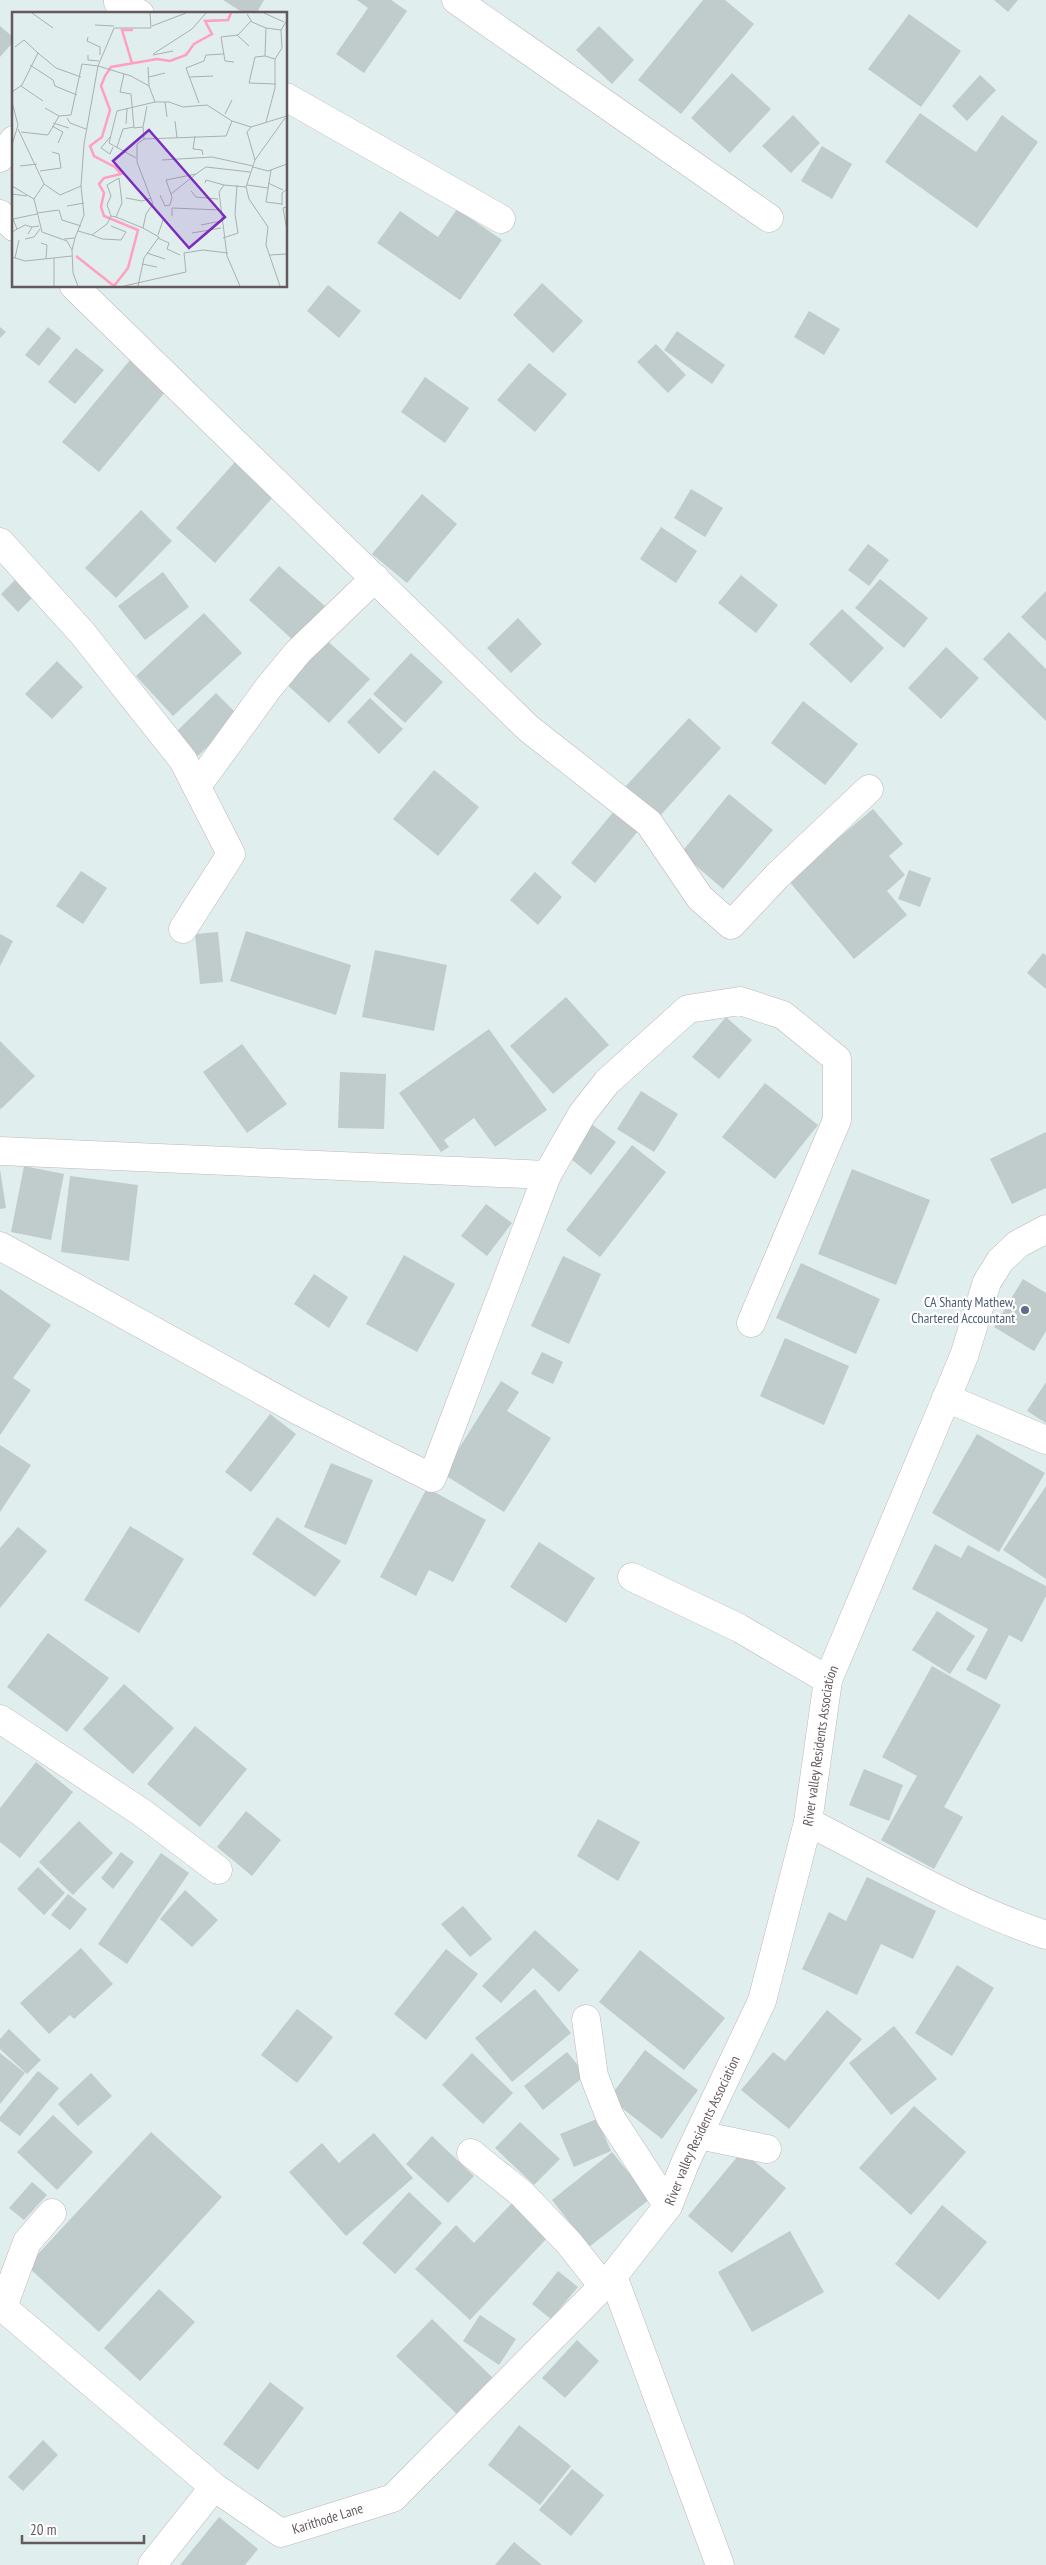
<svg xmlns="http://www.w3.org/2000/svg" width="1046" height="2565" font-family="'PT Sans Narrow',sans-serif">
	<rect width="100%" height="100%" fill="#e1eeee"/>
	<g fill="#c0cccb">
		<polygon points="223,0 264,0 256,14 245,14"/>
		<polygon points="357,0 391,0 407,11 364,73 336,54 368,8"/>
		<polygon points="703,0 725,0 754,24 681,114 638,80"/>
		<polygon points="994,0 1018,0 1008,12"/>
		<polygon points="909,14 961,51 921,107 868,69"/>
		<polygon points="0,26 14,38 14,41 0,57"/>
		<polygon points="599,26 634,60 612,84 576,50"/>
		<polygon points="732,73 771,109 730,153 691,118"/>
		<polygon points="980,75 996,90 967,121 952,106"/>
		<polygon points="920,113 976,152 1002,115 1038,142 977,228 885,162"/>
		<polygon points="793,115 820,143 791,173 762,146"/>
		<polygon points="822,146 852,164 832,199 801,181"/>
		<polygon points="457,209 502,240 460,300 377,243 400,211 438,237"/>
		<polygon points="542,283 583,321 553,353 513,315"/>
		<polygon points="328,285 361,311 339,338 307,311"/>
		<polygon points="809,311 840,329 824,355 794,337"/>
		<polygon points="0,327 6,332 0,338"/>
		<polygon points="48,327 61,338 39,366 25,355"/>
		<polygon points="677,331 725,365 712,384 664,350"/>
		<polygon points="656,344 686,375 668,393 637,362"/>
		<polygon points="76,348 104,370 75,404 48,382"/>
		<polygon points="135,354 171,385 99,472 62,442"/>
		<polygon points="529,363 567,394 535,432 497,400"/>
		<polygon points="425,377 469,408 445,443 401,412"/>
		<polygon points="243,453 281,488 215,563 176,528"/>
		<polygon points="691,489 723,508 705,537 674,518"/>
		<polygon points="422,494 457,524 407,583 372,554"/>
		<polygon points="141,510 172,541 116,598 85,568"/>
		<polygon points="661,527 697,551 676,583 640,559"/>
		<polygon points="868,544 889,560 869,586 848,570"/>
		<polygon points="279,566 325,606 294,641 249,600"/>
		<polygon points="163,572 189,607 145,640 118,606"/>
		<polygon points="741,575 778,605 756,633 718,603"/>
		<polygon points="16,579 34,596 18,612 1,594"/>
		<polygon points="880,579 928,618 904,648 855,608"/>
		<polygon points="1046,591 1046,641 1021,617"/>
		<polygon points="842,609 884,648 851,683 809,644"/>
		<polygon points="204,613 242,653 173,716 136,676"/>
		<polygon points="518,618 542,644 511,673 487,648"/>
		<polygon points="1009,632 1046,669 1046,721 983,659"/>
		<polygon points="323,637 370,679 329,723 283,681"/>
		<polygon points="946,647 979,678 941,719 908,688"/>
		<polygon points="411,653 443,682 405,723 373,694"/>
		<polygon points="57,661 83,687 52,719 25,694"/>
		<polygon points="216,693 239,716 198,756 175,733"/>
		<polygon points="370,698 403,729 379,754 347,722"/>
		<polygon points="803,701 858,744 825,785 771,743"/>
		<polygon points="689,718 721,748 659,817 625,787"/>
		<polygon points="434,770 479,807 438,856 393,819"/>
		<polygon points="729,794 773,830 723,889 681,853"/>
		<polygon points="873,809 903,844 889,856 905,875 887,891 907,915 854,959 788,880"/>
		<polygon points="615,810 639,830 595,883 571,863"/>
		<polygon points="909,870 931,878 920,907 898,899"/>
		<polygon points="81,871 107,888 83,924 56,906"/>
		<polygon points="535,872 562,897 538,925 510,900"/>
		<polygon points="246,931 351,965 336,1015 230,981"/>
		<polygon points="218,932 223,982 200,984 195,934"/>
		<polygon points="0,934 13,941 0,966"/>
		<polygon points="375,950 447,965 434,1031 362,1017"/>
		<polygon points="1043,953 1046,955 1046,989 1027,973"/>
		<polygon points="566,997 609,1045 553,1094 510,1046"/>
		<polygon points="726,1017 752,1040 719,1079 692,1057"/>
		<polygon points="489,1029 547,1110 495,1147 474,1118 444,1140 449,1147 441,1152 399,1093"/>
		<polygon points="0,1041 35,1076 1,1109 0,1108"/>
		<polygon points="242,1044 287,1104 247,1133 203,1072"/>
		<polygon points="340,1072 386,1074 384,1129 338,1128"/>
		<polygon points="765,1083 818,1125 775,1179 722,1137"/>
		<polygon points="641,1091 678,1114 654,1152 617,1129"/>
		<polygon points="590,1123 616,1142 591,1175 566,1155"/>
		<polygon points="1046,1132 1046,1188 1012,1204 990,1159"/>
		<polygon points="632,1145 666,1172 600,1257 566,1230"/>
		<polygon points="24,1166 64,1174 51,1240 11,1232"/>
		<polygon points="0,1169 6,1208 0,1209"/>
		<polygon points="852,1169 930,1200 896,1285 818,1254"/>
		<polygon points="70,1176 138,1185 129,1261 61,1252"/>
		<polygon points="486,1204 512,1223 487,1256 461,1236"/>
		<polygon points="404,1255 455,1284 417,1352 366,1324"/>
		<polygon points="563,1256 601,1274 569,1344 531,1326"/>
		<polygon points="801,1263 880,1299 856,1354 776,1318"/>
		<polygon points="314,1274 348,1297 329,1328 294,1304"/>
		<polygon points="1023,1279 1046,1293 1046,1331 1034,1351 994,1327"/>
		<polygon points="0,1289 51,1325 13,1378 31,1390 0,1435"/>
		<polygon points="785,1338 849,1366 824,1425 760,1396"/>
		<polygon points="542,1352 563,1362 553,1384 531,1374"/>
		<polygon points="501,1381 519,1392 507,1411 551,1438 504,1512 443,1474"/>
		<polygon points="1046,1382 1046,1423 1027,1411"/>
		<polygon points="270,1414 296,1434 251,1492 225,1472"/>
		<polygon points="977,1434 1045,1473 999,1552 932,1513"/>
		<polygon points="0,1445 31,1465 0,1512"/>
		<polygon points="331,1463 373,1480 346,1545 304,1527"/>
		<polygon points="1046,1486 1046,1579 1003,1550"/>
		<polygon points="427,1488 486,1520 453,1582 429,1570 416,1596 380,1577"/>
		<polygon points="277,1517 341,1561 315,1597 252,1554"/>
		<polygon points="130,1526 184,1559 139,1633 84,1600"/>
		<polygon points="18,1527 47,1551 0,1608 0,1548"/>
		<polygon points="539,1542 595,1578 566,1623 510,1587"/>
		<polygon points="935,1544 961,1558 968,1545 1046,1586 1046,1596 1022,1642 1009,1635 986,1680 966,1670 988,1629 912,1589"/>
		<polygon points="937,1611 975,1636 950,1674 912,1650"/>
		<polygon points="48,1633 109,1678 67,1732 7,1687"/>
		<polygon points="932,1666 1001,1705 944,1807 963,1817 934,1869 881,1840 917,1776 882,1757"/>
		<polygon points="124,1684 174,1728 133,1774 83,1729"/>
		<polygon points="195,1726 247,1769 200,1827 147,1784"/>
		<polygon points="36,1762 73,1792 20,1858 0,1842 0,1808"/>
		<polygon points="864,1769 903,1785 889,1821 849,1805"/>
		<polygon points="246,1811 281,1840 252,1876 217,1847"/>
		<polygon points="598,1819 640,1842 618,1881 577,1856"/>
		<polygon points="79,1821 113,1853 73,1895 39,1862"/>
		<polygon points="121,1852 134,1862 113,1889 101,1878"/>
		<polygon points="161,1853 189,1873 127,1964 98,1944"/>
		<polygon points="38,1867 65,1893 44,1915 17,1889"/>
		<polygon points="867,1877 936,1911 913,1959 881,1944 857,1995 802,1969 829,1912 846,1921"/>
		<polygon points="185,1890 218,1920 192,1947 160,1919"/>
		<polygon points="68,1894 87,1909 70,1930 51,1915"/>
		<polygon points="463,1906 492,1939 470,1957 441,1924"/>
		<polygon points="535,1930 579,1970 559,1992 533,1968 501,2003 482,1986"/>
		<polygon points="81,1948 113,1984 74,2019 70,2015 49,2034 20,2003"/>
		<polygon points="446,1949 478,1974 426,2040 394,2014"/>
		<polygon points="640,1950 725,2018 684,2070 599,2002"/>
		<polygon points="957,1965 994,1988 952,2056 915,2033"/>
		<polygon points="535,1989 571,2033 512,2082 475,2038"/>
		<polygon points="297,2009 333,2037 297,2083 261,2055"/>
		<polygon points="827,2010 862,2039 789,2129 741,2090 773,2052 785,2061"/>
		<polygon points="894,2026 937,2079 891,2115 849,2063"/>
		<polygon points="9,2029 41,2060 27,2074 0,2049 0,2039"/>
		<polygon points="645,2050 698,2090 662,2139 609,2098"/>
		<polygon points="567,2052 586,2075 543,2110 524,2086"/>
		<polygon points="0,2053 25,2073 0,2104"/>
		<polygon points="472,2053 513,2093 483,2124 442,2085"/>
		<polygon points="38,2071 59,2088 20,2136 0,2121 0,2117"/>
		<polygon points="91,2073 112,2096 78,2126 58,2104"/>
		<polygon points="914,2106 966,2152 911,2215 859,2168"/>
		<polygon points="53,2115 93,2152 57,2190 17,2152"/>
		<polygon points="597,2119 611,2151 574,2167 560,2134"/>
		<polygon points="520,2122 560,2159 534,2185 495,2148"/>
		<polygon points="151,2132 222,2197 99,2332 27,2266"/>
		<polygon points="374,2133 413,2178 346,2236 289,2172 322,2143 339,2163"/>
		<polygon points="432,2136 474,2176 448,2203 406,2164"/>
		<polygon points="742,2151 786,2188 732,2253 688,2216"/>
		<polygon points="612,2152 650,2199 589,2247 552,2200"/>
		<polygon points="32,2182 47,2195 24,2220 9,2208"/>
		<polygon points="409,2192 442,2223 395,2274 362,2243"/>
		<polygon points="512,2203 549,2236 470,2320 415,2269 456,2225 474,2243"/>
		<polygon points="942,2205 987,2242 939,2300 895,2264"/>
		<polygon points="790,2231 824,2292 752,2332 718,2272"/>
		<polygon points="558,2271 578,2287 551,2319 532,2304"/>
		<polygon points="159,2289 195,2322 140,2381 104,2348"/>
		<polygon points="480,2315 516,2339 499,2365 463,2341"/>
		<polygon points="432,2319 494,2379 459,2416 396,2356"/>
		<polygon points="577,2340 599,2361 565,2398 542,2378"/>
		<polygon points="270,2382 304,2408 258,2470 223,2444"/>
		<polygon points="519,2425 571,2466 540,2505 488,2465"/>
		<polygon points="43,2440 58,2455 23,2491 8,2477"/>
		<polygon points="572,2469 604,2495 571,2536 539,2510"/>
		<polygon points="219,2517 258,2549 245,2565 180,2565"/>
		<polygon points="514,2542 542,2565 495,2565"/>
	</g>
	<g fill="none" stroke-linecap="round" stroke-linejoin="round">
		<defs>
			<g id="minor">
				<polyline points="456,0 769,218"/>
				<polyline points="118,2 140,14"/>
				<polyline points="286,97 501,219"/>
				<polyline points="0,158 14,140"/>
				<polyline points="0,214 14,227"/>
				<polyline points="74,286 528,728 649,823 700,898 731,925 777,876 869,789"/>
				<polyline points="0,542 83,634 183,760 231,854 183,929"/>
				<polyline points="197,786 269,687 298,652 375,578"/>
				<polyline points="0,1151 547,1175"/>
				<polyline points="0,1246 299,1411 432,1478 547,1175 582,1114 607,1082 688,1009 740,1001 783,1015 837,1059 837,1120 751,1323"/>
				<polyline points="946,1398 1046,1440"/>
				<polyline points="632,1577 739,1628 828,1680"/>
				<polyline points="0,1719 141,1812 218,1870"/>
				<path d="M 808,1822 C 887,1862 962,1907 1046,1935"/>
				<polyline points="586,2019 594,2076 610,2117 668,2206"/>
				<polyline points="699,2135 767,2149"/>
				<polyline points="471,2153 522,2194 569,2243 603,2286"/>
				<polyline points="613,2276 720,2565"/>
				<path id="s1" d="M 0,2305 L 214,2487 L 281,2533 L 393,2498 L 613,2276 L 668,2206 L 686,2161 L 762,2001 L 808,1822 L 828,1680 L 964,1356 L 987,1282 L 1000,1261 L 1018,1244 L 1046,1229"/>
				<polyline points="3,2307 27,2242 52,2213"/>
				<polyline points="152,2565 214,2487"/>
			</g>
		</defs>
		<use href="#minor" stroke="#bfb7b8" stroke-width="29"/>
		<use href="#minor" stroke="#fff" stroke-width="28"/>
	</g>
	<circle fill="#5c6f8a" stroke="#fff" stroke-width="2" cx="1025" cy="1310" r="5"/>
	<g text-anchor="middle" stroke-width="4.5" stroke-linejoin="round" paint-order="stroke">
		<g font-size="14" fill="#4e5e75" stroke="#fff" text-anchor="end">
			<text x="1015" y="1307">CA Shanty Mathew,<tspan x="1015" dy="16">Chartered Accountant</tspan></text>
		</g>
		<g font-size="14" fill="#645a5c" stroke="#fff">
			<text dy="5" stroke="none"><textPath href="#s1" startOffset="1369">River valley Residents Association</textPath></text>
			<text dy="5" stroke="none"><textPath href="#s1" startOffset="964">River valley Residents Association</textPath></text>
			<text dy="5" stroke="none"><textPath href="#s1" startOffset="411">Karithode Lane</textPath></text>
		</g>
	</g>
	<g transform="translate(12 12)">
		<rect width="275" height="275" fill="#e1eeee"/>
		<path fill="none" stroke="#ffa0c0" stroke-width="2.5" d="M 120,51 L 110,18 L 121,18M 64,244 L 102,274M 102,274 L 116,256 L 126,218 L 92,204 L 89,195 L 92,181 L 87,172 L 92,166 L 109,162 L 103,155 L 82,144 L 78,134 L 90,125 L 98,98 L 89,74 L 93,64 L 99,55 L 145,47 L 158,49 L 174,43 L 182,32 L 200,22 L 193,9 L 216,8 L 219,1"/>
		<path fill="none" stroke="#abafb0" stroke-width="1" d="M 20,1 L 41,16M 138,1 L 139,16 L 102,16 L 86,54 L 119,64 L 137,74 L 143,90 L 157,90 L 171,95 L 195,93 L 220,109 L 239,115M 252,1 L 272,10M 235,2 L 240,10 L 254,16 L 269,18 L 275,8M 83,13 L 102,14M 140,14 L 174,1M 254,16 L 253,44 L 263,47M 225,23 L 237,34M 76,25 L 75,29 L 88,35 L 88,43M 3,35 L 12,28 L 26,41M 141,42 L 180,17 L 194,1M 76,43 L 76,48 L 87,49M 141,43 L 161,39M 253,44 L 243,45 L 237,71 L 264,72M 222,50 L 213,49 L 209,25 L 226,23 L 239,9M 18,53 L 41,68 L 43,74 L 65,83M 136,55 L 137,74M 112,62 L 108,80 L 119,82 L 122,116 L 131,115 L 132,127M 137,65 L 153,61M 178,65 L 201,64M 9,74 L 31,89M 0,80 L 10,73 L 26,41 L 44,56 L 69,65M 0,90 L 6,113 L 0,133M 153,90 L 155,105M 187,91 L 174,56 L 192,49 L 194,43 L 212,42M 33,96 L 47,104M 213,102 L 220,88M 55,106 L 58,111 L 74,117M 163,109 L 165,126M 254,110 L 263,76 L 263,47 L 270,36 L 269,18M 41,111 L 57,116M 114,112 L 115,97M 40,114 L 51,120 L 46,131M 131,115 L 135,94M 6,117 L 32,172 L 22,187M 9,120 L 36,123 L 47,104 L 59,103 L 70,52 L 86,54 L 72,132 L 69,174 L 72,203 L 63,226M 183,124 L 181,137 L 190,138 L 191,143M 98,125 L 89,136 L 98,142 L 101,135M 105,135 L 111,117 L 122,115M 124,146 L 97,131 L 105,99 L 143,90M 150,148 L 200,145 L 241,154M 243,148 L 273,106M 8,154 L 25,152M 241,155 L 256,159 L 275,152M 259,158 L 254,190 L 270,192M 28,159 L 49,156 L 47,142 L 40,140M 107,166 L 110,191 L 104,205 L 99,204 L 95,193 L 99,184 L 95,173 ZM 193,171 L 194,168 L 212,173M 256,171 L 271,178M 32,172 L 48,183 L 69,174M 235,173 L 256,176M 0,174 L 22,187 L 30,220 L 55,229 L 60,238 L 61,261 L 66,274M 179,179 L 184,185 L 206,187M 0,182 L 15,184M 159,182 L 184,162M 148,183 L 153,194 L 158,193 L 160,185 L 154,168 L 184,162 L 194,155 L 238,160M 114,186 L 130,189 L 139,186M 270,193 L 270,181 L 275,177M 55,194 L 72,191M 275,195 L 271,196 L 275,218M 25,201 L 47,198 L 50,208 L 69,214M 160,204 L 160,196 L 208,198M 104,205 L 131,216M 189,213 L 209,209M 5,217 L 1,207 L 25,202M 66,219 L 80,223 L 95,212 L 99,204M 0,220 L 13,213 L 20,215M 180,221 L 209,216M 16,222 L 20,215 L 27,214M 80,223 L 90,227 L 109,228 L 114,220 L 99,214M 146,223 L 151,208M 146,226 L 157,231 L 155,237 L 168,243M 211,226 L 226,221 L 223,202 L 225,173M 13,227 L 22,225 L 28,217M 52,227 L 63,226 L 60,238M 29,231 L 35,233 L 34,246M 135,241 L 153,247M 258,243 L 275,242M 0,245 L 13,249 L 60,244M 3,246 L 7,228M 42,246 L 42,274M 130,252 L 145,255M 112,274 L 174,260 L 172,241 L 191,238 L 216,241M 126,274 L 132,246 L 147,225 L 131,216 L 134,202 L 141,192 L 125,150 L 125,132 L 132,127 L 214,124 L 220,109M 228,274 L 215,244 L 207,180 L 212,173 L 234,175M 268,274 L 254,233 L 256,215 L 237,187 L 234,175 L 243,148 L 235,120 L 239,115 L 275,104"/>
		<path fill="#7b2cbf" fill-opacity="0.15" stroke="#7b2cbf" stroke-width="2.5" d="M 137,118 L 213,205 L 177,236 L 101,149 Z"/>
		<rect width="275" height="275" fill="none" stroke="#645a5c" stroke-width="2.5"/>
	</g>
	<path d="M22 2535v8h122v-8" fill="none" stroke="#645a5c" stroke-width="2.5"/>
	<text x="30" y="2535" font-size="15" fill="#645a5c" stroke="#ffffff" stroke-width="4" paint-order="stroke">20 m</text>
</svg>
